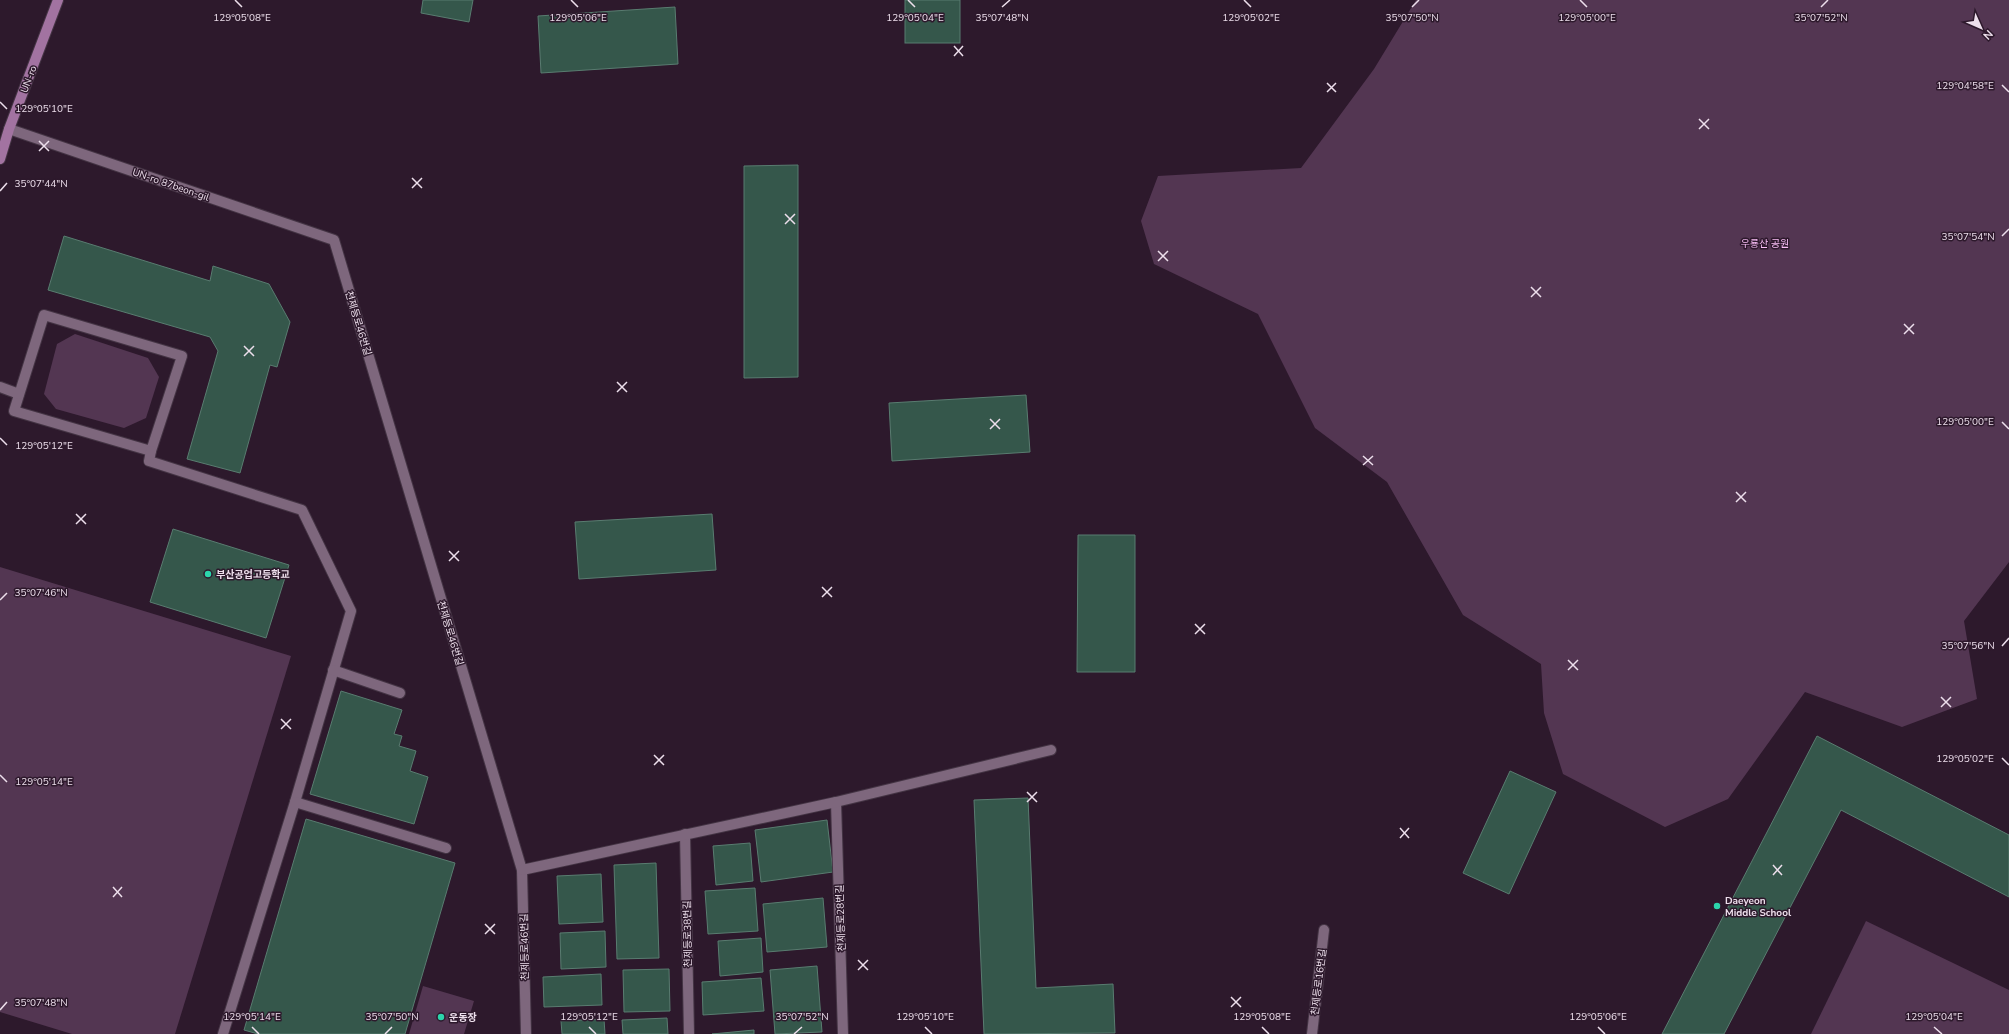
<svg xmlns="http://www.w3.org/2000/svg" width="2009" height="1034" font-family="'Nunito Sans','Noto Sans KR',sans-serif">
	<rect width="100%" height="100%" fill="#2d192c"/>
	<g fill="#533652">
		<polygon points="1416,0 2009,0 2009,562 1964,621 1977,699 1902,727 1805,692 1728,799 1665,827 1563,774 1544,713 1541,664 1463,615 1387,482 1315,428 1258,314 1154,264 1141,221 1158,176 1301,168 1374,69"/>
		<polygon points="75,334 148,358 159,377 146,418 124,428 56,409 44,394 57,344"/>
		<polygon points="0,567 291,656 175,1034 72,1034 0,1012"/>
		<polygon points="1866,921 2009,990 2009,1034 1811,1034"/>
		<polygon points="423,986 474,1001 464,1034 409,1034"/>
	</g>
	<g fill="#35574b" stroke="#597c70">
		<polygon points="423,0 473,0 469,22 421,13"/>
		<rect x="905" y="0" width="55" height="43"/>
		<polygon points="675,7 678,64 541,73 538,16"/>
		<polygon points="798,165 798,377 744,378 744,166"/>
		<polygon points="64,236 210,281 213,266 269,284 290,322 277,367 270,365 240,473 187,459 218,351 210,337 48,290"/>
		<polygon points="1026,395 1030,452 892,461 889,403"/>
		<polygon points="712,514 716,570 579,579 575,522"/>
		<polygon points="173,529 289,565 266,638 150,602"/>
		<polygon points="1078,535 1135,535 1135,672 1077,672"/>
		<polygon points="341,691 402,710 394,734 402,736 399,746 416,751 410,771 428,777 414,824 310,794"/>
		<polygon points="1817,736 2009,835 2009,897 1841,810 1724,1034 1662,1034"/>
		<polygon points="1510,771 1556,792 1509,894 1463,873"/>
		<polygon points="1028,798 1036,988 1113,984 1115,1033 984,1034 974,800"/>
		<polygon points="306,819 455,863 405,1034 258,1034 244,1030"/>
		<polygon points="827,820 833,872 761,882 755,830"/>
		<polygon points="750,843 753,881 716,885 713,846"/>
		<polygon points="656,863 659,958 617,959 614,865"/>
		<polygon points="601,874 603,922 559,924 557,876"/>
		<polygon points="755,888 758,931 708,934 705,891"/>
		<polygon points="823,898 827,947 767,952 763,904"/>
		<polygon points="605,931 606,967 561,969 560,933"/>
		<polygon points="761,938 763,972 720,976 718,941"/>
		<polygon points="817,966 822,1032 775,1034 770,970"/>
		<polygon points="669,969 670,1011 624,1012 623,970"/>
		<polygon points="601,974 602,1005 544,1007 543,977"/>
		<polygon points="761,978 764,1011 703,1015 702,982"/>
		<polygon points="667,1018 668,1034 623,1034 622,1020"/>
		<polygon points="604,1019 605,1034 562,1034 561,1021"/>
		<polygon points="754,1030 754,1034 712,1034"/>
	</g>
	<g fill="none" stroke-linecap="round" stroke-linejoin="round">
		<defs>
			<g id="lane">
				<polygon points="44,315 182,356 151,451 14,411"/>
				<polyline points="0,387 19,394"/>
				<polyline points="151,451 149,461 302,510 351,611 295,802"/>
				<polyline points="333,670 400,693"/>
				<polyline points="223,1034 295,802 446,848"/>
			</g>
			<g id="street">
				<polyline points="9,129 334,240 522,870 526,1034"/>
				<polyline points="836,802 843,1034"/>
				<polyline points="685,834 689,1034"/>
				<polyline points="522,870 836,802 1051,750"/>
				<polyline points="1312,1034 1324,930"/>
			</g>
			<polyline id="secondary" points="0,159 9,129 58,0"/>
		</defs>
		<use href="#lane" stroke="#443444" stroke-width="12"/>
		<use href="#street" stroke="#443444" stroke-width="12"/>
		<use href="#secondary" stroke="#443444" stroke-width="12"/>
		<use href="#lane" stroke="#7e677d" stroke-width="10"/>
		<use href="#street" stroke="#7e677d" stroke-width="10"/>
		<use href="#secondary" stroke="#a273a1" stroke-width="10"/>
	</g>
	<path fill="none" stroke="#eddfec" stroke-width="1.5" d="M 235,0 L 242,7M 571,0 L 578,7M 908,0 L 915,7M 1244,0 L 1251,7M 1580,0 L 1587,7M 1002,7 L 1010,0M 1412,7 L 1419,0M 1821,7 L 1828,0M 954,46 L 963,56M 954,56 L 963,46M 1327,83 L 1336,92M 2002,85 L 2009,92M 1327,92 L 1336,83M 0,102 L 7,109M 1699,119 L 1709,129M 1699,129 L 1709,119M 39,141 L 49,151M 39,151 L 49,141M 412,178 L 422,188M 412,188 L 422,178M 0,191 L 7,183M 785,214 L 795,224M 785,224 L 795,214M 2002,236 L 2009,229M 1158,251 L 1168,261M 1158,261 L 1168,251M 1531,287 L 1541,297M 1531,297 L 1541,287M 1904,324 L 1914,334M 1904,334 L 1914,324M 244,346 L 254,356M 244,356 L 254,346M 617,382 L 627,392M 617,392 L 627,382M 990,419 L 1000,429M 2002,422 L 2009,429M 990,429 L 1000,419M 0,438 L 7,445M 1363,456 L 1373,465M 1363,465 L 1373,456M 1736,492 L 1746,502M 1736,502 L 1746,492M 76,514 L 86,524M 76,524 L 86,514M 449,551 L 459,561M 449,561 L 459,551M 822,587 L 832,597M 822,597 L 832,587M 0,600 L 7,593M 1195,624 L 1205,634M 1195,634 L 1205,624M 2002,646 L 2009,638M 1568,660 L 1578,670M 1568,670 L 1578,660M 1941,697 L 1951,707M 1941,707 L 1951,697M 281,719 L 291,729M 281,729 L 291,719M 654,755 L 664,765M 2002,758 L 2009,765M 654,765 L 664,755M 0,775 L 7,782M 1027,792 L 1037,802M 1027,802 L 1037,792M 1400,828 L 1409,838M 1400,838 L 1409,828M 1773,865 L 1782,875M 1773,875 L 1782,865M 113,887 L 122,897M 113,897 L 122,887M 485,924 L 495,934M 485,934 L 495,924M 858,960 L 868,970M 858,970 L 868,960M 1231,997 L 1241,1007M 1231,1007 L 1241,997M 0,1010 L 7,1002M 252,1027 L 259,1034M 589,1027 L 596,1034M 925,1027 L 932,1034M 1262,1027 L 1269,1034M 1598,1027 L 1605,1034M 1934,1027 L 1942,1034M 385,1034 L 392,1027M 794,1034 L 802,1027"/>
	<g fill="#2cd5ab" stroke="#2d192c" stroke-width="1.5">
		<circle cx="208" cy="574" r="4"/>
		<circle cx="1717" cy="906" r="4"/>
		<circle cx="441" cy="1017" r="4"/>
	</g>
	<g text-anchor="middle" stroke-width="3" stroke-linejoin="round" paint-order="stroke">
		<g font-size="10" fill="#eddfec" stroke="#2d192c">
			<text transform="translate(28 79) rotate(-69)" y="4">UN-ro</text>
			<text transform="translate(171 184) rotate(19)" y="4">UN-ro 87beon-gil</text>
			<text transform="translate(359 323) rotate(73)" y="4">천제등로46번길</text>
			<text transform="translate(451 633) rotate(73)" y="4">천제등로46번길</text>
			<text transform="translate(840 918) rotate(-92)" y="4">천제등로28번길</text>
			<text transform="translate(687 934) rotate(-91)" y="4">천제등로38번길</text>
			<text transform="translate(524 947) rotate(-91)" y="4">천제등로46번길</text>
			<text transform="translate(1318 982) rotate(-83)" y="4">천제등로16번길</text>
		</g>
		<g font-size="10" fill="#fabff7" stroke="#2d192c">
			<text x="1765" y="247">우룡산 공원</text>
		</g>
		<g font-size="10" font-weight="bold" fill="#eddfec" stroke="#2d192c" text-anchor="start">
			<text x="216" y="578">부산공업고등학교</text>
			<text x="1725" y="904">Daeyeon<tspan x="1725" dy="12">Middle School</tspan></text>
			<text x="449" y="1021">운동장</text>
		</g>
	</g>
	<g font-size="10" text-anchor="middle" fill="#eddfec" stroke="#2d192c" stroke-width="3" stroke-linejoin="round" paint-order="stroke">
		<text x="242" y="21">129°05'08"E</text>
		<text x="578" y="21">129°05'06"E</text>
		<text x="915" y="21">129°05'04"E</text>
		<text x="1002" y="21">35°07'48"N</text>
		<text x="1251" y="21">129°05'02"E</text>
		<text x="1412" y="21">35°07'50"N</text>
		<text x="1587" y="21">129°05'00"E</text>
		<text x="1821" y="21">35°07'52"N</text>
		<text x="1965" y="89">129°04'58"E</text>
		<text x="44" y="112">129°05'10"E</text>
		<text x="41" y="187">35°07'44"N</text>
		<text x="1968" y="240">35°07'54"N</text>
		<text x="1965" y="425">129°05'00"E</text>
		<text x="44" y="449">129°05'12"E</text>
		<text x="41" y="596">35°07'46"N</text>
		<text x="1968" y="649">35°07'56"N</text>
		<text x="1965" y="762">129°05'02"E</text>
		<text x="44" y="785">129°05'14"E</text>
		<text x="41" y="1006">35°07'48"N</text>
		<text x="252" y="1020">129°05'14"E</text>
		<text x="392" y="1020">35°07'50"N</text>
		<text x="589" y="1020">129°05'12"E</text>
		<text x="802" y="1020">35°07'52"N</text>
		<text x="925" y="1020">129°05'10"E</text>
		<text x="1262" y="1020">129°05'08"E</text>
		<text x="1598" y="1020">129°05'06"E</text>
		<text x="1934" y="1020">129°05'04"E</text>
	</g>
	<g transform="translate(1981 28) rotate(135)" stroke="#2d192c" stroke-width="3" paint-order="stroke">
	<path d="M0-3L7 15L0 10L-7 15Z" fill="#eddfec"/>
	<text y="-6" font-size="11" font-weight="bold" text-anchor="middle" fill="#eddfec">N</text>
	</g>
</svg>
